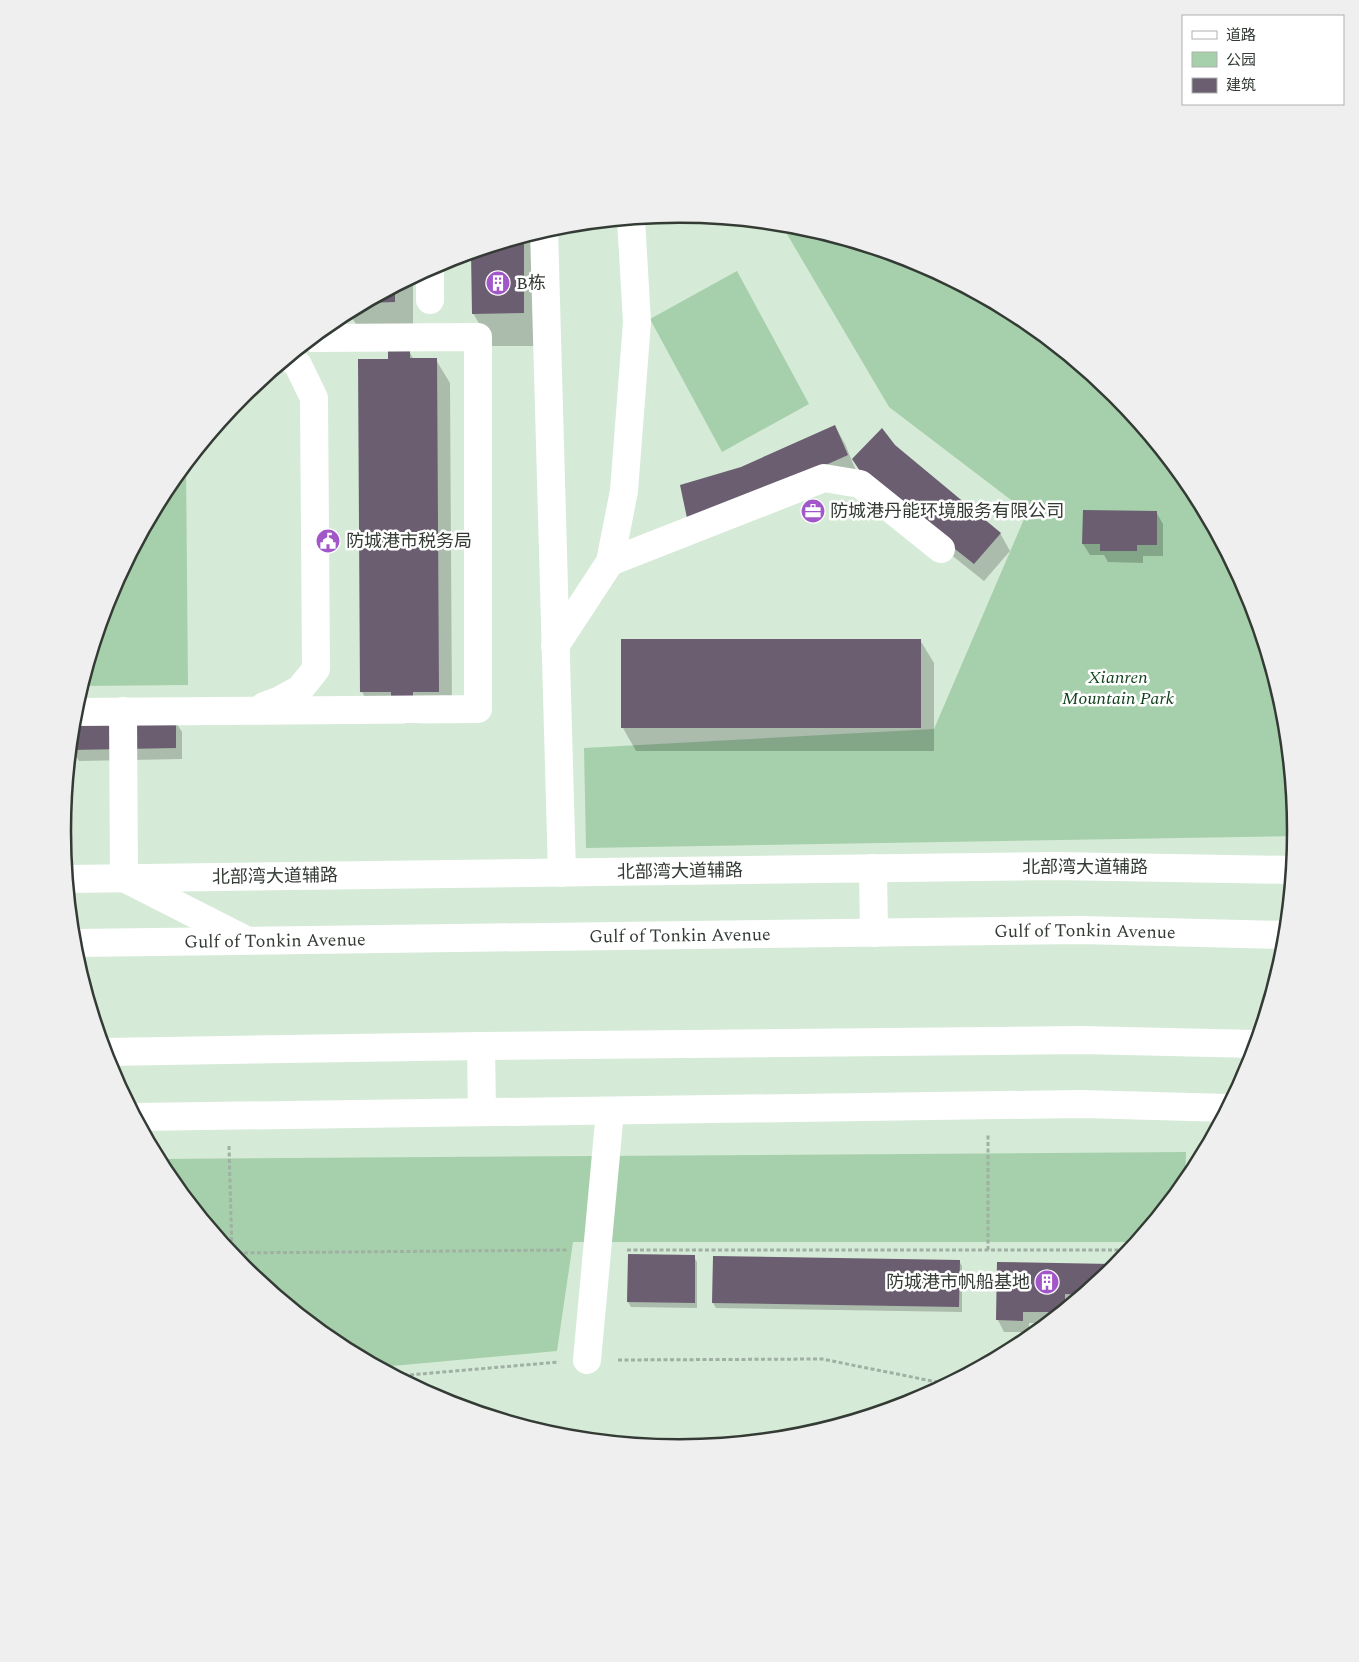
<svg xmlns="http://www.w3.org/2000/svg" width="1359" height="1662" font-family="Spectral,'Noto Sans SC',serif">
	<rect width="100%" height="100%" fill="#d6ead8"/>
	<g fill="#a6d0ab">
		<polygon points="781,224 800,226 916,261 1023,318 1116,395 1193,488 1250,595 1285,711 1296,836 586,848 584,748 934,729 1027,512 889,407"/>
		<polygon points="737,271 809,404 722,452 650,319"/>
		<polygon points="186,464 188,685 82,686 110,595 167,488"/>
		<polygon points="1186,1152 1185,1183 1136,1242 573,1242 557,1351 381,1367 336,1344 243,1267 166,1174 159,1159"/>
	</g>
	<g fill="#0003">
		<polygon points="542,231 542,346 492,346 473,313 473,252"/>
		<polygon points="413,277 413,335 362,335 349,312"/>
		<polygon points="409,351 414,360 436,360 450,383 452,715 425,715 425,723 405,724 400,715 375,715 362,692 359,360 389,360"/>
		<polygon points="835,426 845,444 857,473 742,468"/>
		<polygon points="894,446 1000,533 1010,551 984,581 876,495"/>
		<polygon points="1156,512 1163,524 1163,556 1143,556 1143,563 1108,562 1104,555 1090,555 1083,544"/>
		<polygon points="920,640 934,663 934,751 636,751 623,728"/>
		<polygon points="175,721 182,732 182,759 79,761 72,749 73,722"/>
		<polygon points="694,1257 697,1262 697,1308 631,1307 628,1302"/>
		<polygon points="959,1261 962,1266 962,1312 716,1308 713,1303"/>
		<polygon points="1112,1265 1114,1269 1048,1323 1029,1323 1029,1332 1004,1332 998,1320"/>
	</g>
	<g fill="#6a5e70">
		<polygon points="524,237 524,313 472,314 471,252"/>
		<polygon points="395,287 395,302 365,303 370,300"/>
		<polygon points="388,350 410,350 410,358 437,358 439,692 413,692 413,701 391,701 391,692 360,692 358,359 388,359"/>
		<polygon points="835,425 848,455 752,498 687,518 680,485 741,467"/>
		<polygon points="882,428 895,445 1001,533 974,564 864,477 852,459"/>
		<polygon points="1083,510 1157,511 1157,545 1137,545 1137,551 1100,551 1100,544 1082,544"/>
		<rect x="621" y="639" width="300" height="89"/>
		<polygon points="176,719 176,748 71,750 73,721"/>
		<polygon points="628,1254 695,1255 695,1303 627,1302"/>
		<polygon points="713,1256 960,1260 959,1307 712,1303"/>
		<polygon points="997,1262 1112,1264 1112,1270 1081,1296 1081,1295 1065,1294 1065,1309 1061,1312 1023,1312 1023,1321 996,1320"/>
	</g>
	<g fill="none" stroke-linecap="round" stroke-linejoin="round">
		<g stroke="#a0b0a2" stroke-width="3" stroke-dasharray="4 2.5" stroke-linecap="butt">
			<polyline points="229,1146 232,1253"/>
			<polyline points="627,1250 1130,1250"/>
			<polyline points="988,1250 988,1135"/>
			<polyline points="231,1253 568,1250"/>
			<polyline points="618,1360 822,1359 947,1384"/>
			<polyline points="397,1376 559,1362"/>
		</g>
		<g stroke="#fff" stroke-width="28">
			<polyline points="544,230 562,873"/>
			<polyline points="430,268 430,300"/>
			<polyline points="610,562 824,478 860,484 941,549"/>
			<polyline points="555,646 610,562 624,491 637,322 631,219"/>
			<polyline points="264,706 280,700 300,689 316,669 314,398 298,365 289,357"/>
			<polyline points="123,711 124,878"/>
			<polyline points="74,712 478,709 478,337 313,338"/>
			<polyline points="587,1360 610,1111"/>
		</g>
		<g stroke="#fff" stroke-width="28">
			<polyline points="67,879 1055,866 1293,870"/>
			<polyline points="136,1117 1081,1104 1228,1108"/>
		</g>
		<g stroke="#fff" stroke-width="28">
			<polyline points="873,868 874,933"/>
			<polyline points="124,878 244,939"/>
			<path id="s1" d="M 74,943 L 1081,930 L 1286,935"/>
			<polyline points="481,1046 482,1112"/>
			<polyline points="105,1052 481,1046 1081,1040 1256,1044"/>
		</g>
	</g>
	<defs>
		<symbol id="building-disc" viewBox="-11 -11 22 22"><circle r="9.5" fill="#a257c9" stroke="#fff"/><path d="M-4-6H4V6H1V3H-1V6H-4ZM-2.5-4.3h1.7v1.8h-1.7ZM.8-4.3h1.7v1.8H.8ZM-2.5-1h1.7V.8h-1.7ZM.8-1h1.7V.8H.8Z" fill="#fff"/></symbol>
		<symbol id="office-disc" viewBox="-11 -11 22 22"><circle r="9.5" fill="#a257c9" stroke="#fff"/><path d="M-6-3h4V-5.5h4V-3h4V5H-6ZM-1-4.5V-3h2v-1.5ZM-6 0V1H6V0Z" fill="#fff"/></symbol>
		<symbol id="civic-disc" viewBox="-11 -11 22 22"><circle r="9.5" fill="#a257c9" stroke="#fff"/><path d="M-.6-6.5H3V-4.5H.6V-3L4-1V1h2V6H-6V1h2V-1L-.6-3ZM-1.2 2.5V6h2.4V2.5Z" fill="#fff"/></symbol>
	</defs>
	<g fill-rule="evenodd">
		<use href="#building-disc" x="484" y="269" width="28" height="28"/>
		<use href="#office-disc" x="799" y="497" width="28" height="28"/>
		<use href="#civic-disc" x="314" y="527" width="28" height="28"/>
		<use href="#building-disc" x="1033" y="1268" width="28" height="28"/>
	</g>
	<g text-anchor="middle" stroke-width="5" stroke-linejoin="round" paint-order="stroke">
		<g font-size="18" fill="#343b35" stroke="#fff" text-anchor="start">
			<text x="516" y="289">B栋</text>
			<text x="830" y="517">防城港丹能环境服务有限公司</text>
			<text x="346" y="547">防城港市税务局</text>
			<text x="1030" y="1288" text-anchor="end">防城港市帆船基地</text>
		</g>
		<g font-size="18" font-style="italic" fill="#0d3f1a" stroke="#fff">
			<text x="1118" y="683">Xianren<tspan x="1118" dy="21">Mountain Park</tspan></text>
		</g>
		<g font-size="18" fill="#343b35" stroke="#fff">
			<text x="1085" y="873">北部湾大道辅路</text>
			<text transform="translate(680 871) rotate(-1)" y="6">北部湾大道辅路</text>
			<text transform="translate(275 876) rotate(-1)" y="6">北部湾大道辅路</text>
			<text dy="6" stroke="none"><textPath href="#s1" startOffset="1011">Gulf of Tonkin Avenue</textPath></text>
			<text dy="6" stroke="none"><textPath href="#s1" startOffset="606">Gulf of Tonkin Avenue</textPath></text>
			<text dy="6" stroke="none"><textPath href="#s1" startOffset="201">Gulf of Tonkin Avenue</textPath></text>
		</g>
	</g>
	<path d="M0 0H1359V1662H0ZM71 831a608 608 0 1 1 1216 0a608 608 0 1 1-1216 0Z" fill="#efefef" fill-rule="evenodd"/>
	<path fill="none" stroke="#343b35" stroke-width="2.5" d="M71 831a608 608 0 1 1 1216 0a608 608 0 1 1-1216 0Z"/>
	<rect x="1182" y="15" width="162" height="90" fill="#ffffff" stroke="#aeb1ae"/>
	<rect x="1192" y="31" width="25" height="8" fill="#ffffff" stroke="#aeb1ae"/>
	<text x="1226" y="40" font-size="15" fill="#343b35">道路</text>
	<rect x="1192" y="52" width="25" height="15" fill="#a6d0ab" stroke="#aeb1ae"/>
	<text x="1226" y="65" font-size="15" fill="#343b35">公园</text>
	<rect x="1192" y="78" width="25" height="15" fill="#6a5e70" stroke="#aeb1ae"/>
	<text x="1226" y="90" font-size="15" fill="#343b35">建筑</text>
</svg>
